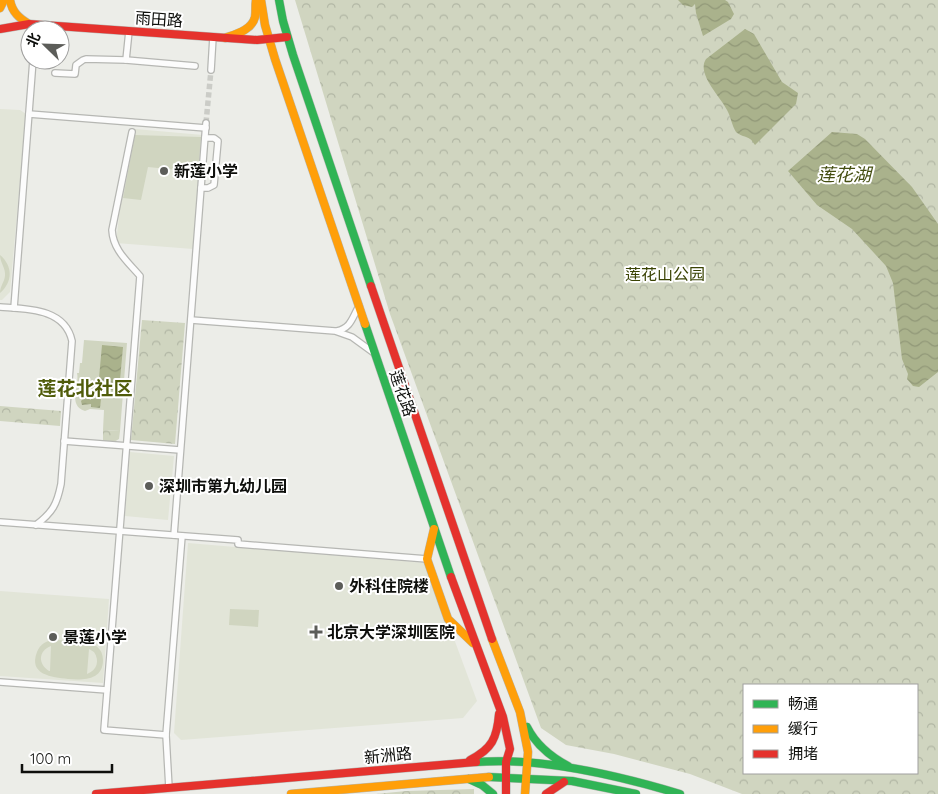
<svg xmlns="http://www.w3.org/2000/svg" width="938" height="794" font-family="Quicksand,'Noto Sans SC',sans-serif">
	<defs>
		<pattern id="park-crowns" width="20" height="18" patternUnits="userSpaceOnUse" patternTransform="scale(1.25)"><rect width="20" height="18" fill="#d0d5c0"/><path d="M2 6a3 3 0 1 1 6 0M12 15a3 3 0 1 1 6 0" fill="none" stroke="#b1b6a4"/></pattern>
		<pattern id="water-waves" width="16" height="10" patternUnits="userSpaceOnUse" patternTransform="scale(1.25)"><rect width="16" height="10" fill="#aab28c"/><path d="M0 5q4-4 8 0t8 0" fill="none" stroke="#919878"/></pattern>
	</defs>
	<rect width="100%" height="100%" fill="#ecede8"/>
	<g fill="#e2e5d8">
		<polygon points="0,109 20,110 26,114 10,292 2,300 0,300"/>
		<polygon points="135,129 203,135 193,249 116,243 120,207"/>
		<polygon points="130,452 174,456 168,520 125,516"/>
		<polygon points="188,543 426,563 477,701 463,718 181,740 174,733"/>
		<polygon points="0,591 109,599 103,683 0,676"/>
	</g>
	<g fill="#d0d5c0" fill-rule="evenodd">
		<polygon points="135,135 201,137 198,172 148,167 141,200 123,198"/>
		<path d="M 0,255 C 13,266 13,282 0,293 C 0,286 4,283 5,276 C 6,268 0,263 0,255 Z"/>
		<path d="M 84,340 L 127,343 L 120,431 L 103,430 L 104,410 L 90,409 L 85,411 C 67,405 80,386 77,373 L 79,373 L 80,363 L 82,363 Z"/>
		<polygon points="230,609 259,610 258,627 229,625"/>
		<path d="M 55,640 C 71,641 103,637 103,660 C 103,681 82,680 68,679 C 52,677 28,675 37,652 C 40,644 47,640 55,640 ZM 51,646 L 50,671 L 49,671 C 38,664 38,651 51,646 ZM 89,649 L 94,652 C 100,661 97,670 87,674 Z"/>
	</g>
	<g fill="url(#park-crowns)" fill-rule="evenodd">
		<path d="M 295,0 L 938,0 L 938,794 L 742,794 L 690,774 L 614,754 L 566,745 L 541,728 L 390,314 ZM 744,685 L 917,685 L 917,773 L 744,773 Z"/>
		<polygon points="142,320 185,323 175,444 131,440"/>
		<polygon points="0,406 61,411 60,426 0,421"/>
		<polygon points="103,430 120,431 119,439 114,442 103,441"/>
		<polygon points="474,789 474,794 376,794 406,791"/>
	</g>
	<g fill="url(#water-waves)">
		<polygon points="678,0 725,0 728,2 734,14 731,19 703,36 696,13 695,4 692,7 683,5"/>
		<path d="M 745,29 L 754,34 L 782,82 L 798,93 L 796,104 L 755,145 C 753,143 752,140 750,139 C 746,136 740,136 736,132 C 732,126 731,117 727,110 C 721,97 696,74 706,59 Z"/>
		<polygon points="832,132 857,134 865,139 912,187 938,224 938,372 919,387 913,386 907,379 908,374 902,359 893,283 886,266 852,229 817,205 788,171"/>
		<polygon points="102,345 123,347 119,391 98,389"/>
		<polygon points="85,397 91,400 91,398 101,399 100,408 91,407 91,404 82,405 81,401"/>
	</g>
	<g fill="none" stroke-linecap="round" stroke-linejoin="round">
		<polyline stroke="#cbccc7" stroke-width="5.5" stroke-dasharray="5.5 3" stroke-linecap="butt" points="206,123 211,70"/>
		<defs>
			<g id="street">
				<polyline points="126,60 129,31"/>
				<polyline points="211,70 213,37"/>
				<polyline points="55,73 75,74 76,65 83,60 86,59 126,60 195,66"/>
				<polyline points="29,114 206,128"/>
				<path d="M 132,132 L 112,230 C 113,250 128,262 140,276 L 104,730 L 166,735"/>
				<polyline points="201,188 208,188 214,185 218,141 214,138 205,138"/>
				<path d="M 0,307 C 27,309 65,308 72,341 L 61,484 C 57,504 53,512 36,525"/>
				<polyline points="14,308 33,60"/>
				<polyline points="191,320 335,331 352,337 374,353"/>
				<path d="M 337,331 C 351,328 352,318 359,306"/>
				<polyline points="64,441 180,450"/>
				<polyline points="0,522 238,540 238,544 427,559"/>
				<polyline points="174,535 206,123"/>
				<polyline points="0,682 107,690"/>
				<polyline points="169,788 166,735 182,536"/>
			</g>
			<g id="fast">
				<polyline points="279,0 283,21 293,55 371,286"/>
				<polyline points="365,324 451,577"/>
				<path d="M 527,727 C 536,745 551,757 568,766"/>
				<path d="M 476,762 C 539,757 620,776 680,794"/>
				<polyline points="489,777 572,781 636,794"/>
				<polyline points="469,779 482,785 493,794"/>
			</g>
			<g id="slow">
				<path d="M 10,0 C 12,12 19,18 29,24"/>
				<polyline points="261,0 265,25 275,59 365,324"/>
				<polyline points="0,8 4,0"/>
				<path d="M 225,38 C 236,34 252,30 255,17 C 256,12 255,6 256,0"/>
				<polyline points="434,529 427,559 448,619 473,643"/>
				<polyline points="492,639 520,712 528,752 525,794"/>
				<polyline points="291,794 489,777"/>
			</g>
			<g id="jam">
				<polyline points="0,29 29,24 257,40 287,37"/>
				<polyline points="371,286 492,639"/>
				<polyline points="451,577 503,717 510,749 506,762 506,794"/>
				<path d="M 470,760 C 492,749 497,738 499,714"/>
				<polyline points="96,794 476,762"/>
				<polyline points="546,794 564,782"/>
			</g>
		</defs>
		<use href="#street" stroke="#b6b7b3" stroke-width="8"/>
		<use href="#fast" stroke="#b6b7b3" stroke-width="9"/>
		<use href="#slow" stroke="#b6b7b3" stroke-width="9"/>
		<use href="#jam" stroke="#b6b7b3" stroke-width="9"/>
		<use href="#street" stroke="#fcfcfc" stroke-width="5.5"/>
		<use href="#fast" stroke="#30b455" stroke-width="8"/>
		<use href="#slow" stroke="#ff9f0a" stroke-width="8"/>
		<use href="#jam" stroke="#e5322d" stroke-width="8"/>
	</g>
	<g fill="#5c5d59" stroke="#fff" stroke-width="2">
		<circle cx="164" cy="171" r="5"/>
		<circle cx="149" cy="486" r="5"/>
		<circle cx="339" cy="586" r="5"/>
		<path d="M313.5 624.5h5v5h5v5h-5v5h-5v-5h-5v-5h5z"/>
		<circle cx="53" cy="637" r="5"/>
	</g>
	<g text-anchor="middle" stroke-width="4" stroke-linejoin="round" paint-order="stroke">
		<g font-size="16" fill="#0e0f0c" stroke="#fff">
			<text transform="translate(159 19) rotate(4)" y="6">雨田路</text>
			<text transform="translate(403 393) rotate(71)" y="6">莲花路</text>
			<text transform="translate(388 755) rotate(-6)" y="6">新洲路</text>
		</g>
		<g font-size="16" font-weight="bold" fill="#0e0f0c" stroke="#fff" text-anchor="start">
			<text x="174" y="177">新莲小学</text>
			<text x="159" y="492">深圳市第九幼儿园</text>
			<text x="349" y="592">外科住院楼</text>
			<text x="327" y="638">北京大学深圳医院</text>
			<text x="63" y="643">景莲小学</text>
		</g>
		<g font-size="16" fill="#3a4303" stroke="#fff">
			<text x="665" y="280">莲花山公园</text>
		</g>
		<g font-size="18" font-style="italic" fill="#444e11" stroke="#fff">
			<text x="844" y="181">莲花湖</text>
		</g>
		<g font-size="19" font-weight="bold" fill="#505c0a" stroke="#fff">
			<text x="85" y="395">莲花北社区</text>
		</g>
	</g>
	<rect x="743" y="684" width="175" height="90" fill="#ffffff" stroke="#9f9f9e"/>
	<rect x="753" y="700" width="25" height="8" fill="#30b455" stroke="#9f9f9e"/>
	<text x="788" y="709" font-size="15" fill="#0e0f0c">畅通</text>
	<rect x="753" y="725" width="25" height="8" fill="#ff9f0a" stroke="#9f9f9e"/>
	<text x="788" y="734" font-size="15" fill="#0e0f0c">缓行</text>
	<rect x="753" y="750" width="25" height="8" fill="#e5322d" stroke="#9f9f9e"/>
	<text x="788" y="759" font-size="15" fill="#0e0f0c">拥堵</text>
	<g transform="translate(45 45) rotate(293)"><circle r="24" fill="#ffffff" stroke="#9f9f9e"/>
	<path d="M0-4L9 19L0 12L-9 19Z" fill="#5c5d59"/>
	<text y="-8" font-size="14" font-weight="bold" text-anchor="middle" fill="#0e0f0c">北</text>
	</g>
	<path d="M22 764v8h90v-8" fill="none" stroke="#0e0f0c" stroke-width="2.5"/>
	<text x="30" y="764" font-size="15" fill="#0e0f0c" stroke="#ffffff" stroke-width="4" paint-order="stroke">100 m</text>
</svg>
